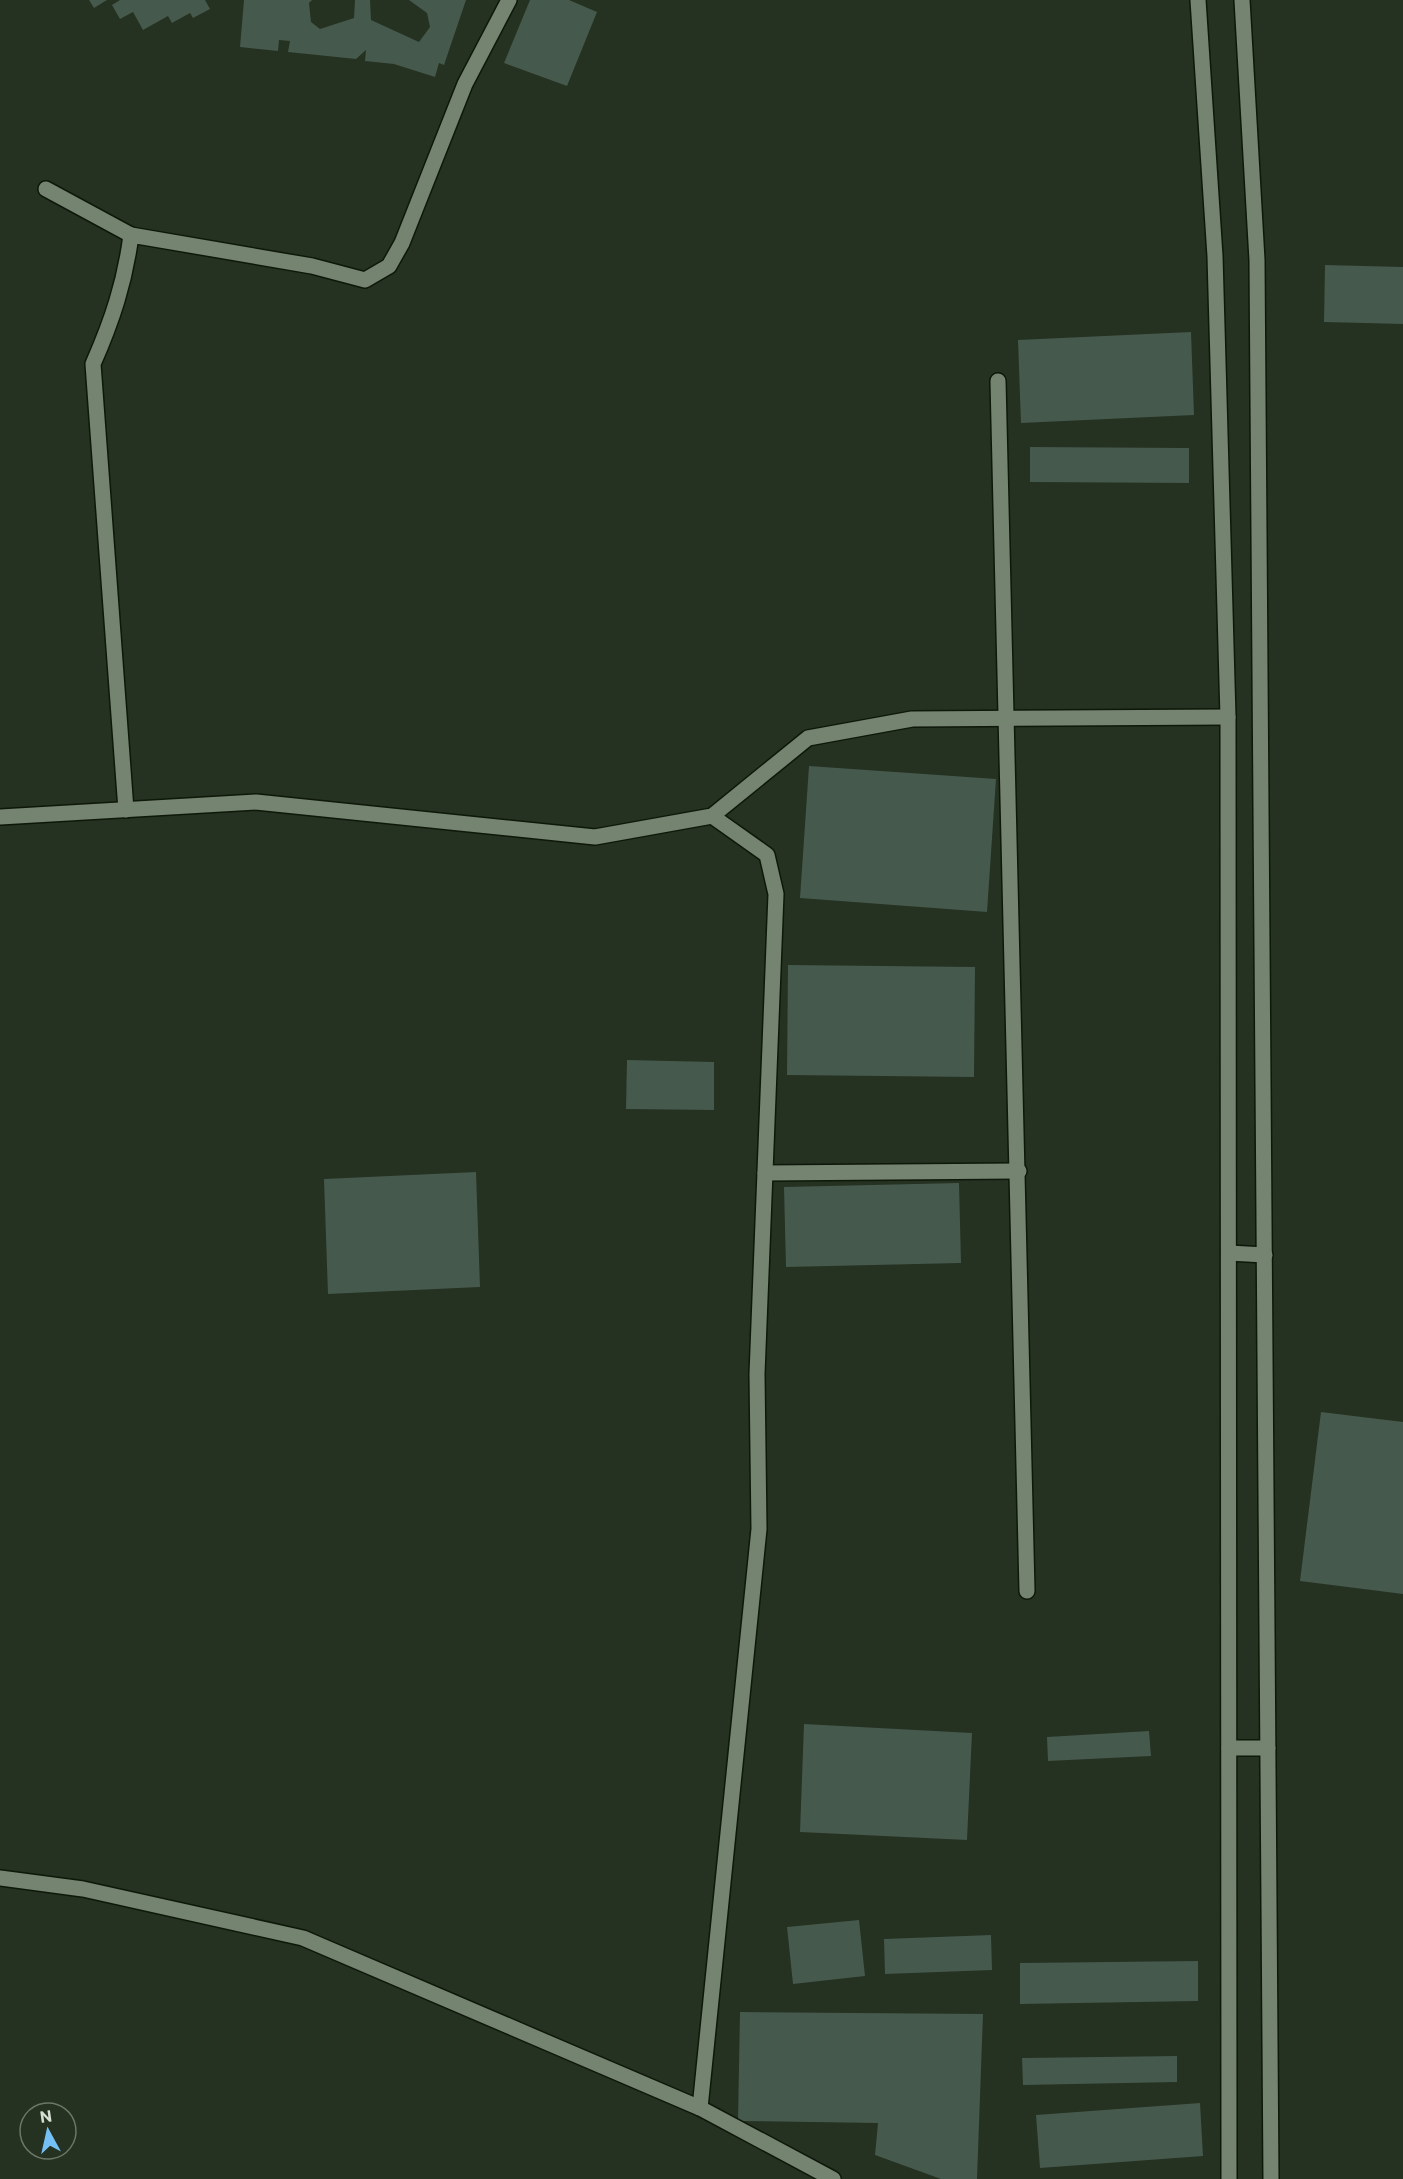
<svg xmlns="http://www.w3.org/2000/svg" width="1403" height="2179" font-family="Commissioner,sans-serif">
	<rect width="100%" height="100%" fill="#253121"/>
	<g fill="#45594d">
		<polygon points="89,0 107,0 94,8"/>
		<polygon points="120,0 205,0 210,9 193,18 190,13 172,23 168,16 143,30 133,12 120,19 112,5"/>
		<polygon points="244,0 312,0 309,3 311,22 320,29 354,18 355,0 370,0 371,20 419,42 430,27 427,13 409,0 466,0 444,65 439,63 435,77 394,64 365,61 366,50 356,59 288,52 290,41 279,40 278,51 240,47"/>
		<polygon points="530,0 569,0 597,12 567,86 504,63"/>
		<polygon points="1325,265 1403,267 1403,324 1324,322"/>
		<polygon points="1191,332 1194,415 1021,423 1018,340"/>
		<polygon points="1030,447 1189,448 1189,483 1030,482"/>
		<polygon points="809,766 996,779 987,912 800,898"/>
		<polygon points="788,965 975,967 974,1077 787,1075"/>
		<polygon points="627,1060 714,1062 714,1110 626,1109"/>
		<polygon points="476,1172 480,1287 328,1294 324,1179"/>
		<polygon points="959,1183 961,1263 786,1267 784,1187"/>
		<polygon points="1321,1412 1403,1422 1403,1594 1300,1581"/>
		<polygon points="804,1724 972,1733 967,1840 800,1832"/>
		<polygon points="1149,1731 1151,1756 1048,1761 1047,1737"/>
		<polygon points="859,1920 865,1976 793,1984 787,1927"/>
		<polygon points="991,1935 992,1970 885,1974 884,1939"/>
		<polygon points="1198,1961 1198,2001 1020,2004 1020,1963"/>
		<polygon points="740,2012 983,2014 977,2179 941,2179 875,2155 878,2123 738,2121"/>
		<polygon points="1177,2056 1177,2082 1023,2085 1022,2058"/>
		<polygon points="1200,2103 1203,2156 1040,2168 1036,2115"/>
	</g>
	<g fill="none" stroke-linecap="round" stroke-linejoin="round">
		<defs>
			<g id="minor">
				<polyline points="1198,0 1215,256 1228,717 1229,2179"/>
				<polyline points="1242,0 1257,260 1271,2179"/>
				<polyline points="46,189 131,235"/>
				<path d="M 998,381 C 1006,784 1019,1188 1027,1591"/>
				<path d="M 126,810 L 93,364 C 112,321 125,282 131,235 L 312,266 L 365,280 L 389,266 L 402,243 L 465,84 L 509,0"/>
				<polyline points="0,817 256,802 595,837 712,816 808,738 912,719 1228,717"/>
				<polyline points="765,1173 1019,1171"/>
				<polyline points="1229,1253 1265,1255"/>
				<polyline points="1229,1748 1268,1748"/>
				<polyline points="0,1878 83,1889 303,1938 700,2108 833,2179"/>
				<polyline points="700,2108 759,1529 757,1374 776,894 767,855 712,816"/>
			</g>
		</defs>
		<use href="#minor" stroke="#0e180a" stroke-width="18"/>
		<use href="#minor" stroke="#758371" stroke-width="15"/>
	</g>
	<g transform="translate(48 2131) rotate(352)"><circle r="28" fill="#253121" stroke="#6c7669" stroke-width="1.5"/>
	<path d="M0-4.5L10 22L0 15L-10 22Z" fill="#74c0f6"/>
	<text y="-9" font-size="16" font-weight="bold" text-anchor="middle" fill="#d7ded4">N</text>
	</g>
</svg>
